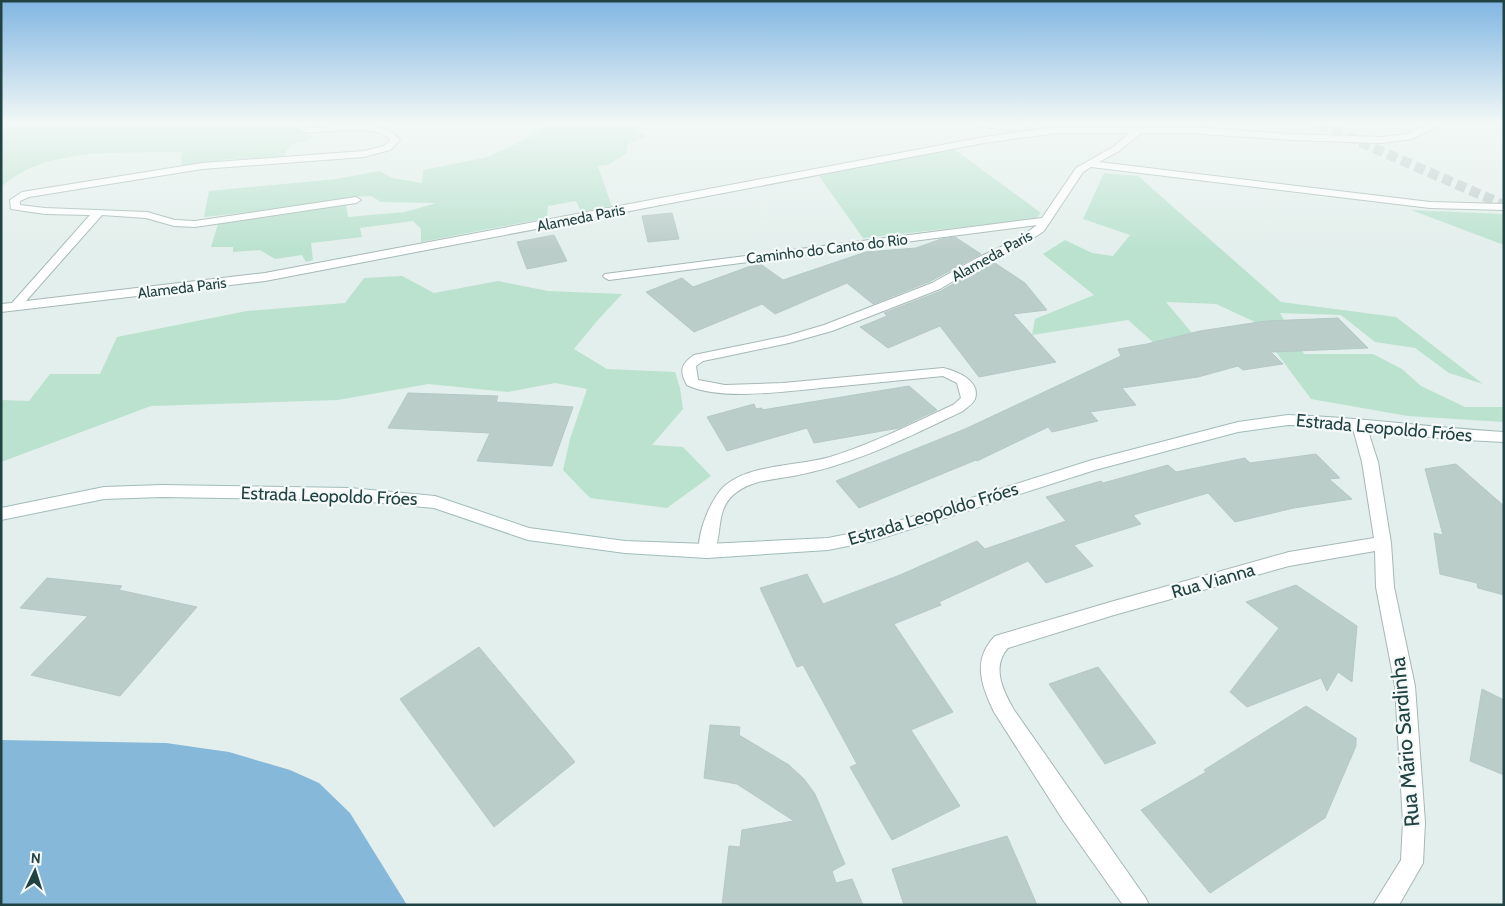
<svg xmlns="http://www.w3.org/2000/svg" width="1505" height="906" font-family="Cabin,sans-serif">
	<rect width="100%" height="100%" fill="#e3efec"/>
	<g fill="#bae2cf">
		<path d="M 1,124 L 305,124 L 303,132 L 313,137 C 298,147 293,135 283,158 L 231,159 L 181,166 L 182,152 C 122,154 49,145 1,187 Z"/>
		<polygon points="548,124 653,124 633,129 647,136 628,144 627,153 608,165 598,166 612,207 581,212 576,201 548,206 547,218 421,242 421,229 413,221 360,228 362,237 311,243 313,260 306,262 302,255 275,259 260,250 233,252 233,247 211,247 218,224 346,205 348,217 405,212 436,203 381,202 371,196 350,197 309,206 204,217 209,191 336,179 379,171 393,178 422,183 423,170 488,157 532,136"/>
		<polygon points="954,149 1041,213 1035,219 863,238 819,176"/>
		<polygon points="1104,173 1138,176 1281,302 1396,317 1483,384 1449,373 1415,348 1375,342 1341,315 1280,313 1304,354 1373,354 1402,369 1421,386 1465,407 1504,407 1504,422 1408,416 1311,399 1253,321 1216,304 1166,302 1192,333 1154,343 1128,320 1032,335 1035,319 1094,295 1043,254 1065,240 1092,253 1113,256 1130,235 1083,219"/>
		<polygon points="1411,210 1504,214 1504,245"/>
		<polygon points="402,276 434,293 498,281 548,291 622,294 597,321 574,349 607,369 675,372 680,388 683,409 652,445 683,447 711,476 667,508 590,498 563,470 570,439 587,389 555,383 508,392 428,384 338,400 151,406 1,462 1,400 29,401 50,374 100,374 117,337 247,311 345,303 364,278"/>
	</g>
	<polygon fill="#86b8d9" points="1,740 166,743 229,752 290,770 319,783 350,813 407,905 1,905"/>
	<g fill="#bbcdc9" stroke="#b5c9c6">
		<polygon points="672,213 679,239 648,242 642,216"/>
		<polygon points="554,235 567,261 527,269 517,242"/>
		<polygon points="955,237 981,254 931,281 873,304 847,283 775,314 762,304 694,332 646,292 682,278 693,287 759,263 783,280 866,252 916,248 941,239"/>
		<polygon points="992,261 1025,283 1047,310 1013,314 1056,362 979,377 940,326 888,348 860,327 887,316 884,313 941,291"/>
		<polygon points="1338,318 1368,348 1271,352 1283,364 1243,370 1238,366 1198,377 1122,388 1136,405 1090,412 1098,421 1052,432 1048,427 977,461 976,460 859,508 836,481 965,429 1121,356 1118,349 1147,344 1200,331 1266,321"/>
		<polygon points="909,386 937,410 899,428 814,443 807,428 727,451 707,417 754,404 756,409 762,408 762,410"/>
		<polygon points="408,393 498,396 496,402 573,407 552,466 477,461 490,433 388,428"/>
		<polygon points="1316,454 1340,478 1329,479 1352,499 1294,508 1235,522 1208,493 1133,515 1141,524 1074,545 1093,566 1046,583 1028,561 939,602 941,605 894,624 953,712 911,730 960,806 892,840 850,767 857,764 803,665 797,667 760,588 807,574 823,604 900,575 977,541 985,549 1066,521 1046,497 1101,481 1103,483 1168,465 1176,472 1245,458 1250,463"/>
		<polygon points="1456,464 1504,506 1504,595 1478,588 1477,583 1440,574 1434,533 1443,535 1425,469"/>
		<polygon points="47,578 122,586 119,590 197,607 120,696 31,675 88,616 20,608"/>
		<polygon points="1296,585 1357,626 1352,682 1338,672 1327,691 1321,678 1247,707 1230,692 1279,628 1246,602"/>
		<polygon points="479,647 575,762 494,827 400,699"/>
		<polygon points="1098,667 1156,743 1105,764 1049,684"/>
		<polygon points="1482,689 1504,700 1504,775 1470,761"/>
		<polygon points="1306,706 1356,738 1356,746 1325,818 1210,893 1141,810 1206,772 1204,770"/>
		<polygon points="710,725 740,727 739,735 789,765 804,779 815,794 845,864 832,871 836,883 852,879 863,905 722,905 729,846 740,847 742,830 794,821 737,784 704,778"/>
		<polygon points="1007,836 1037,905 904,905 892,869"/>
	</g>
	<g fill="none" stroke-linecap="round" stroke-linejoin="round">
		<polyline stroke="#bcccca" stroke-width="10" stroke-dasharray="10 5" stroke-linecap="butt" points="1319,124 1504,205"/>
		<defs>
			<g id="street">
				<path d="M 299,124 L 307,124 L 307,127 L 313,128 C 340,127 381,115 400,140 L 390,150 L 364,157 L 202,169 L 29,197 L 20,201 L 20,205 L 45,208 L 147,212 L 175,220 L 195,221 L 356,197 L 361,200 L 356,203 L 195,227 L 174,226 L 146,218 L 102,215 L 26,301 L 265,273 L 984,137 L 1056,127 L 1190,127 L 1291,134 L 1382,137 L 1407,134 L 1429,124 L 1441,124 L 1412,139 L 1382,143 L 1291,140 L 1190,133 L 1141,133 L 1119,151 L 1099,162 L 1430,202 L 1504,204 L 1504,210 L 1430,208 L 1091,167 L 1083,172 L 1044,231 L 1026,243 L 985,262 L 940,289 L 832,331 L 789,343 L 703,361 L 696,366 L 698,380 L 725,385 L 783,383 L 943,368 C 956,371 981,380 975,399 C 973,404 966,408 963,411 C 908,437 854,465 793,476 C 771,480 747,480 730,498 C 716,514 722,538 713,556 L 707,558 L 701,556 C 693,540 712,494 727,484 C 753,464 799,466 830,457 C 872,444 913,423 953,405 L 961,398 L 957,383 L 943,376 C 906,380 869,383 832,387 C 794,390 721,402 687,385 C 679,371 681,364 694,355 L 787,336 L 824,325 L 932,283 L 977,258 L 1018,239 L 1037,225 L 609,280 L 605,278 L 603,276 L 605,274 L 1042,218 L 1076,168 L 1113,147 L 1130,133 L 1056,133 L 984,143 L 265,281 L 1,312 L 1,304 L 12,303 L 90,215 L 45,214 L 11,209 L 10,200 L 22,192 L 202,163 L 364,151 L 384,146 L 390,140 C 377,122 325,134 303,132 L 299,129 Z"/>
				<path d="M 978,124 C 991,124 1016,120 1026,128 L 1022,131 L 982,127 Z"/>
				<path d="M 1359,420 L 1364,422 L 1366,425 L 1378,462 L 1391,543 L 1394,587 L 1415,686 L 1425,822 L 1423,863 L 1399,905 L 1373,905 L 1401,860 L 1403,822 L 1395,686 L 1376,587 L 1375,551 L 1289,566 L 1114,615 L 1008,648 C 991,667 1003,691 1014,710 L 1145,897 L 1149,905 L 1123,905 L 1063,820 L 994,712 C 981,685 972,660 995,636 L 1114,601 L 1289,552 L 1374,538 L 1362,462 L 1352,425 L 1354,422 Z"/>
			</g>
			<path id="secondary" d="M 1288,415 C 1360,417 1432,428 1504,432 L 1504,442 L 1447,439 L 1332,426 L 1288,425 L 1238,432 L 1095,470 L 873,541 L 828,550 L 707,558 L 625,553 L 528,540 L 434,508 L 350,500 L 162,497 L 104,499 L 1,520 L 1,508 L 104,487 L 162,485 L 350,488 L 435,496 L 529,528 L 625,541 L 707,544 L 828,538 L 873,529 L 1092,460 L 1238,422 Z"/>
		</defs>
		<use href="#street" stroke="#a5b8b6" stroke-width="2"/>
		<use href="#secondary" stroke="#a0bcb9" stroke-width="2"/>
		<use href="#street" fill="#fff" fill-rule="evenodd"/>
		<use href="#secondary" fill="#fff" fill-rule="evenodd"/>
	</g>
	<linearGradient id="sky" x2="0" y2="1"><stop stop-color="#81b6e2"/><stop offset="0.49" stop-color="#f2f8f6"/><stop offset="1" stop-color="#f2f8f6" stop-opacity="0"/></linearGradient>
	<rect width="1505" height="251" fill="url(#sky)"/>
	<g text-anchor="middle" stroke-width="4.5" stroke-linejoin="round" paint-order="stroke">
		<g font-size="15" fill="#214242" stroke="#f5faf9">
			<text transform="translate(581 218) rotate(-11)" y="5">Alameda Paris</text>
			<text transform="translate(827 249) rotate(-7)" y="5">Caminho do Canto do Rio</text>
			<text transform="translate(992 256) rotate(-29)" y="5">Alameda Paris</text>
			<text transform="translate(182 288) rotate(-7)" y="5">Alameda Paris</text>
		</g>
		<g font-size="18" fill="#214242" stroke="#f5faf9">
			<text transform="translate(1384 428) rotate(5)" y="6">Estrada Leopoldo Fróes</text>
			<text transform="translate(329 496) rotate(2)" y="6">Estrada Leopoldo Fróes</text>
			<text transform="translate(933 514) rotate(-17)" y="6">Estrada Leopoldo Fróes</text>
			<text transform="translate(1213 581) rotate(-16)" y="6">Rua Vianna</text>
		</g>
		<g font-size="21" fill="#214242" stroke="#f5faf9">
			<text transform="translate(1405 742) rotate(-95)" y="7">Rua Mário Sardinha</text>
		</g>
	</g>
	<rect width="1505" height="906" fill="none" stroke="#214242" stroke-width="5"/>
	<g transform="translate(35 871) rotate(4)" stroke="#f5faf9" stroke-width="4" paint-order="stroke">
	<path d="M0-4L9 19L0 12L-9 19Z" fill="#214242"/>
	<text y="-8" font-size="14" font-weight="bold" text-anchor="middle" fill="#214242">N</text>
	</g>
</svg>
